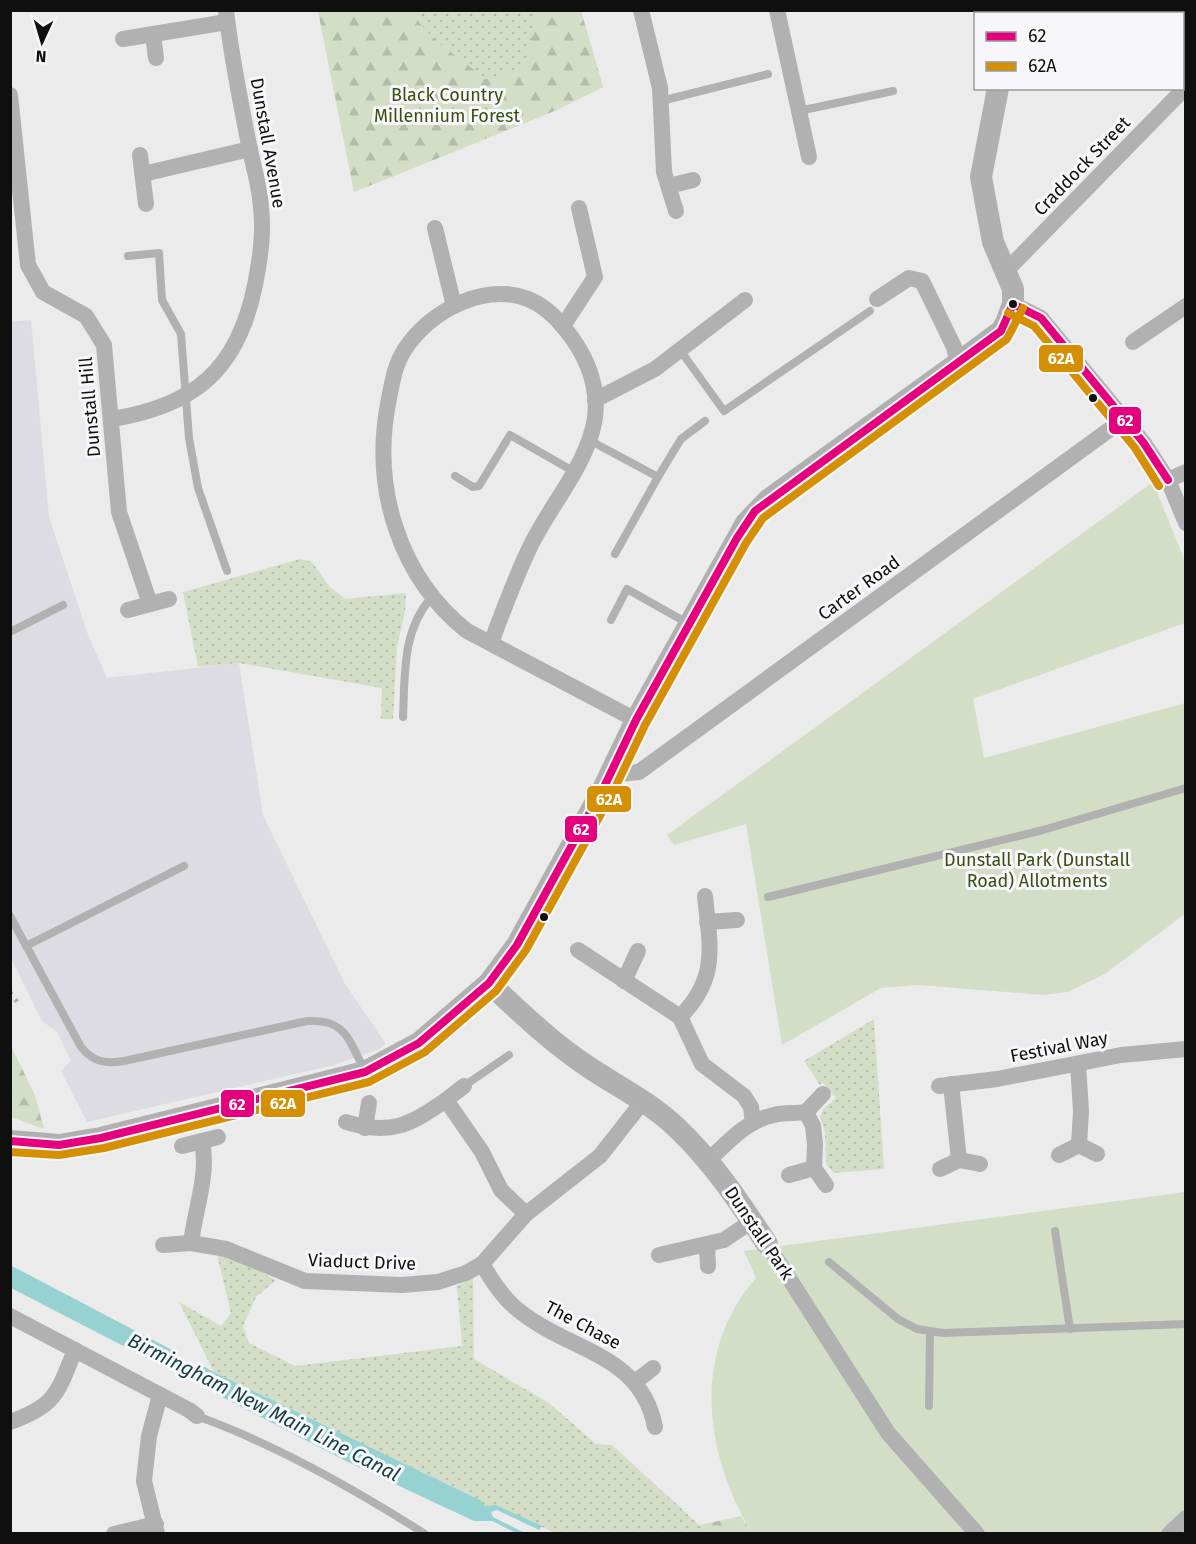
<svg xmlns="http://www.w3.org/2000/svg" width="1196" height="1544" font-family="'Fira Sans',sans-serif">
	<defs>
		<pattern id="grass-dots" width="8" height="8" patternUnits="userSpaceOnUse" patternTransform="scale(1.5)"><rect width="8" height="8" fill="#d4dec7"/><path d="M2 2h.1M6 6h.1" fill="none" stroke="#b5bdaa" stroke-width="1.8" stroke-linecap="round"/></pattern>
		<pattern id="forest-firs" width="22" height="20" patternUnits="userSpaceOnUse" patternTransform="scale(1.5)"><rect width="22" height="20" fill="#d4dec7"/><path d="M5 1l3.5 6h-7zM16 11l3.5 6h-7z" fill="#b5bdaa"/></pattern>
	</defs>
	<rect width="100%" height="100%" fill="#ebebec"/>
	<polygon fill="#dcdce2" points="31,320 49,517 88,635 107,678 239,663 263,815 345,984 386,1044 379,1049 334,1065 87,1122 61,1071 71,1061 57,1032 42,1021 11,958 10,322"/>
	<g fill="url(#grass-dots)">
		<polygon points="318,11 581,11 603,87 552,112 354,192"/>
		<polygon points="300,559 312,562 329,586 345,599 406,593 405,612 397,646 393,719 381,719 382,688 239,663 198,667 183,592"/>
		<polygon points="874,1019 884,1169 834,1173 826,1164 825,1132 820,1117 823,1109 836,1098 823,1083 820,1085 804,1061"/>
		<polygon points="217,1255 246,1264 276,1280 256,1297 243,1326 249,1343 295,1366 462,1346 457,1286 473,1278 474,1359 549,1403 596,1444 612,1445 708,1533 555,1533 496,1505 485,1507 480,1500 214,1372 179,1302 221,1326 231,1313"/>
	</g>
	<g fill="url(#forest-firs)">
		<polygon points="318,11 409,11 435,40 486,79 527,67 534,24 533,11 581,11 603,87 552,112 354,192"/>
		<polygon points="11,1046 35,1095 44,1129 11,1117"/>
		<polygon points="741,1516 752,1533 708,1533 700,1525"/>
	</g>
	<g fill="#d4dec7">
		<polygon points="1153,482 1185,561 1185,623 973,699 984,758 1185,703 1185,914 1105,974 1068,992 1044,995 918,985 881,988 782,1045 746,824 674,845 667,835"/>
		<path d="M 1185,1192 L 1185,1533 L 752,1533 C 704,1453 691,1352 756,1278 L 744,1251 Z"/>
	</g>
	<polygon fill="#96d2d2" points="10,1265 214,1372 480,1500 485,1506 496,1505 542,1526 539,1530 497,1510 491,1512 493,1517 525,1533 516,1533 492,1521 474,1521 350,1463 11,1288"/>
	<polygon fill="#ebebec" points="171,1346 199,1361 219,1399 190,1384"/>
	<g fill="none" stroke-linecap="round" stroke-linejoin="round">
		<g stroke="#b1b1b1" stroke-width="8">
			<polyline points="661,101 768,74"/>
			<polyline points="799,111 893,91"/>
			<polyline points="128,256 159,253 162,300 181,334 189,438 198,488 227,571"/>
			<polyline points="680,350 724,411 870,311"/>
			<polyline points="589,440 658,477 615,554"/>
			<polyline points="455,476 473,487 479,486 510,435 573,471"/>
			<polyline points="658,477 681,439 705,421"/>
			<polyline points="611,620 627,589 689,624"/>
			<polyline points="10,632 63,605"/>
			<path d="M 403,717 C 405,675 402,631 431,598"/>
			<polyline points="768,897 1043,830 1186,788"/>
			<path d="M 10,916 L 81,1047 C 93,1062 105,1064 124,1061 L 307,1021 C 346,1019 348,1039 364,1069"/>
			<polyline points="26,946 184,866"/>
			<polyline points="464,1086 509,1055"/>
			<polyline points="1055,1231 1070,1329"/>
			<polyline points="829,1262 898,1319 917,1329 943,1333 1186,1324"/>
			<polyline points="929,1406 930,1331"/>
			<path d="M 197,1416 C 277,1445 353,1488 425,1534"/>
		</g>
		<g stroke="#b1b1b1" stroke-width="16">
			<polyline points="641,10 660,88 664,172 676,211"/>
			<polyline points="777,10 809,157"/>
			<polyline points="153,35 156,58"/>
			<polyline points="123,39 227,22"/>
			<polyline points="10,95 28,265 43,292 86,316 104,345 119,512 150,604"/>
			<polyline points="140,155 146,204"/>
			<polyline points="143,174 250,149"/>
			<polyline points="669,186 693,180"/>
			<polyline points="435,228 454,306"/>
			<polyline points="1005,272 1186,87"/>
			<polyline points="877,299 909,278 922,281 954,347 958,363"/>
			<polyline points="1013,304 1041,318 1143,442 1168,480 1186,523"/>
			<polyline points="563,326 595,277 579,208"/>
			<polyline points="1133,342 1186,306"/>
			<polyline points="595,400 655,369 745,300"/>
			<path d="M 112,419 C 195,406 238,369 255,285 C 260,259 264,234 261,208 C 260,188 254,169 250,150 C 241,104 231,57 226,10"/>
			<polyline points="1168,480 1186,472"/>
			<polyline points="128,610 169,599"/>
			<path d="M 491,643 C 503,611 515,578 530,547 C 550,505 588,464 595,418 C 599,384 586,355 566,330 C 556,317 543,305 528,299 C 481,280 419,317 399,360 C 393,373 391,389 388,404 C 372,488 399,577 467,631 L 636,720"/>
			<polyline points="612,771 619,774 639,772 1124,419"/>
			<polyline points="707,922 737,920"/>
			<polyline points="578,950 680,1017 702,1064 744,1096 751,1107 753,1123"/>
			<polyline points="624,981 638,951"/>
			<path d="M 680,1017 C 719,978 710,946 705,896"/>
			<polyline points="1078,1064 1081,1111 1079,1145"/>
			<polyline points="951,1084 959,1160"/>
			<polyline points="939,1086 997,1079 1121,1055 1186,1049"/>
			<polyline points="446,1100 464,1086"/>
			<polyline points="806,1112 823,1094"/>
			<path d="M 346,1122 C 390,1136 410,1125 446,1100 L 482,1152 L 501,1190 L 526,1214"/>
			<polyline points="365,1128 369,1103"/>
			<polyline points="202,1141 218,1137"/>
			<path d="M 182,1146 L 202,1141 C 209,1175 195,1209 191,1243 L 226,1249 L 305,1281 L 402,1285 L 438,1282 L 466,1273 L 482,1264 L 526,1214 L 600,1156 L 644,1100"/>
			<polyline points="1059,1155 1079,1145 1097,1154"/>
			<path d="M 709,1160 C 728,1142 747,1120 774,1115 C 785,1112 796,1114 806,1112 L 813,1126 L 815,1144 L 814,1168 L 826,1185"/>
			<polyline points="940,1169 959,1160 980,1164"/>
			<polyline points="789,1175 814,1168"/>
			<polyline points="767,1244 888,1433 977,1534"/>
			<polyline points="163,1245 191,1243"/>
			<polyline points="707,1245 708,1266"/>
			<polyline points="659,1255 724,1240 752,1221"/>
			<path d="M 482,1264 C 493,1282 504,1300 522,1313 C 572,1352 641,1354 655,1427"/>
			<polyline points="10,1316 189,1410 197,1416"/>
			<polyline points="635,1382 653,1368"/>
			<path d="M 10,1422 C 57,1405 57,1393 75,1350"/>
			<polyline points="114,1534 156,1524"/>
			<polyline points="157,1534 144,1481 149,1436 160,1395"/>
			<polyline points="1169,1534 1186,1518"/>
		</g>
		<g stroke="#b0b0b0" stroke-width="22">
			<polyline points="1002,10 1003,14"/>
			<path d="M 489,983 C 520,1012 551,1042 587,1066 C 618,1087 650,1102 677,1128 C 713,1162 740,1203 767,1244"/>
			<polyline points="10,1141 59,1145 101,1138 365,1072 419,1043 489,983 517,945 604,787 636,720 746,523 768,500 958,363 1001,331 1006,323 1013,304 1013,289 993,242 981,177 998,88"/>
		</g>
		<polyline stroke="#aeaeae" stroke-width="4.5" stroke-dasharray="3 6" stroke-linecap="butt" points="10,992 20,1006"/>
		<defs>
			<g id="bus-1">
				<polyline points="1013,304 1041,318 1143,442 1168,480"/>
				<polyline points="10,1141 59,1145 101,1138 365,1072 419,1043 489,983 517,945 604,787 636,720 737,538 755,511 1001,331 1013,304"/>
			</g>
			<g id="bus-2">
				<polyline points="1008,313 1034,326 1135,448 1159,486"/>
				<polyline points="10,1152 59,1155 104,1148 369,1082 425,1052 496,991 526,950 613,792 645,725 746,543 763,518 1007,339 1023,308"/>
			</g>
		</defs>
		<use href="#bus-1" stroke="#f7f7fb" stroke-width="12"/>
		<use href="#bus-2" stroke="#f7f7fb" stroke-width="12"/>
		<use href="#bus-1" stroke="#e5007d" stroke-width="8"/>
		<use href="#bus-2" stroke="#d48f02" stroke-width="8"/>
	</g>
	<g fill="#0f0f10" stroke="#f7f7fb" stroke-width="2">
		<circle cx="1013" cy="304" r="5"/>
		<circle cx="1093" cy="398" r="5"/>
		<circle cx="544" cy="917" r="5"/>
	</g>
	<g text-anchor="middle" stroke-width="6" stroke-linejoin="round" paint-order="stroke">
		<g font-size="18" fill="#394f0f" stroke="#f7f7fb">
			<text x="447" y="101">Black Country<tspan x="447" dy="21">Millennium Forest</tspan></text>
			<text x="1037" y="866">Dunstall Park (Dunstall<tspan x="1037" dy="21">Road) Allotments</tspan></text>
		</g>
		<g font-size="18" fill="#0f0f10" stroke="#f7f7fb">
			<text transform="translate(268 143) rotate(80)" y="6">Dunstall Avenue</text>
			<text transform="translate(1082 166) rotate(-46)" y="6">Craddock Street</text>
			<text transform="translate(90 407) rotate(-95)" y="6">Dunstall Hill</text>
			<text transform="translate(859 588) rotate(-36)" y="6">Carter Road</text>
			<text transform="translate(1059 1047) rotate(-11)" y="6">Festival Way</text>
			<text transform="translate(759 1233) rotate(56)" y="6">Dunstall Park</text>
			<text transform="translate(362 1262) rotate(2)" y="6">Viaduct Drive</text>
			<text transform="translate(583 1325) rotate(28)" y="6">The Chase</text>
		</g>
		<g font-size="20" font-style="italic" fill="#174041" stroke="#f7f7fb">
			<text transform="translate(264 1407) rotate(27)" y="7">Birmingham New Main Line Canal</text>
		</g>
	</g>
	<g stroke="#f7f7fb" stroke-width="2">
		<rect x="1038" y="344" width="46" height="29" rx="6" fill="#d48f02"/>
		<rect x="1108" y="406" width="34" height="29" rx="6" fill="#e5007d"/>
		<rect x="586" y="785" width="46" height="28" rx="6" fill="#d48f02"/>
		<rect x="564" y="815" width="34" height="28" rx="6" fill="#e5007d"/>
		<rect x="260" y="1089" width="46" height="29" rx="6" fill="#d48f02"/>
		<rect x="220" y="1089" width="35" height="29" rx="6" fill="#e5007d"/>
	</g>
	<g font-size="16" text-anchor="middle" font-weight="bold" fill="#fff">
		<text x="1061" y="364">62A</text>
		<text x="1125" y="426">62</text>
		<text x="609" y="805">62A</text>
		<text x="581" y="835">62</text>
		<text x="283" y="1109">62A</text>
		<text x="237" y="1110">62</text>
	</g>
	<rect width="1196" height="1544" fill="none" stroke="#0f0f10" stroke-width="24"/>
	<rect x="974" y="12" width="210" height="78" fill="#f7f7fb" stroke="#9a9a9d" stroke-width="1.5"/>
	<rect x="986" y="32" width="30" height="9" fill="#e5007d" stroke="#9a9a9d" stroke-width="1.5"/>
	<text x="1028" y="42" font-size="18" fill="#0f0f10">62</text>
	<rect x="986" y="62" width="30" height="9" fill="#d48f02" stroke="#9a9a9d" stroke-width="1.5"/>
	<text x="1028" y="72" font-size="18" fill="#0f0f10">62A</text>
	<g transform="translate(42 42) rotate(184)" stroke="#f7f7fb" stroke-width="4.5" paint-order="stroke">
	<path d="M0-4.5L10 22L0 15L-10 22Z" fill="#0f0f10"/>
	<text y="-9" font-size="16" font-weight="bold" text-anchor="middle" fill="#0f0f10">N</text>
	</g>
</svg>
